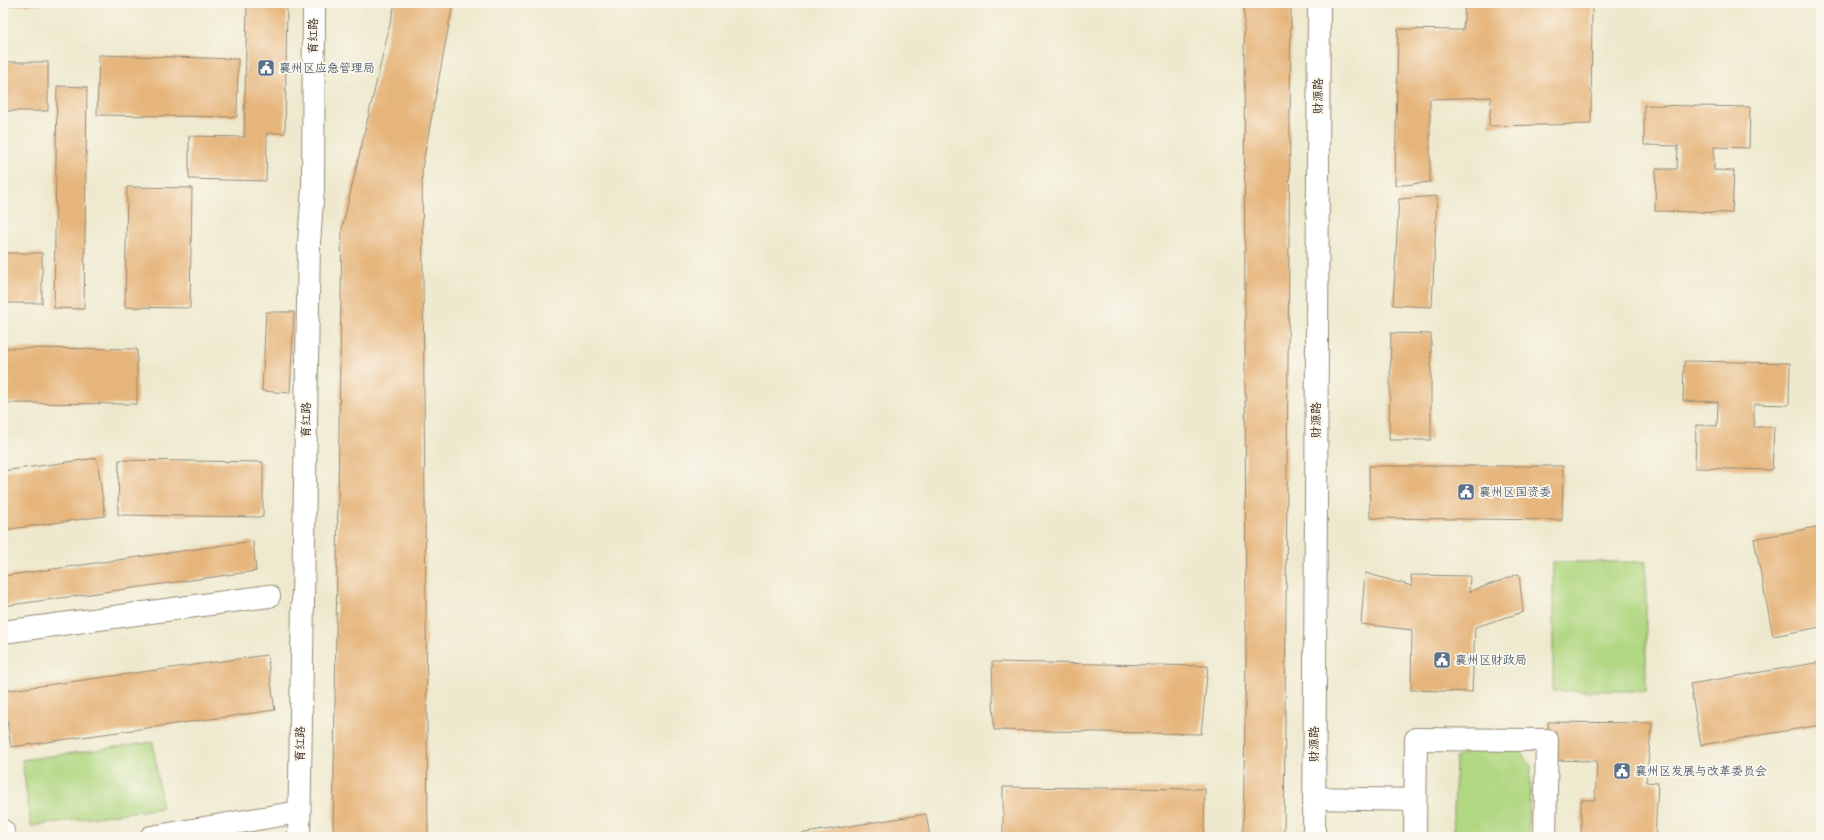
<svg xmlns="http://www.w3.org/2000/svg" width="1824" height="840" font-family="Itim,'LXGW WenKai TC',sans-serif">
	<rect width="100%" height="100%" fill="#fbf7ec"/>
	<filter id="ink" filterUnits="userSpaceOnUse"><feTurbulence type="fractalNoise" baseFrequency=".025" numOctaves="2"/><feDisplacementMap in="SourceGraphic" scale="8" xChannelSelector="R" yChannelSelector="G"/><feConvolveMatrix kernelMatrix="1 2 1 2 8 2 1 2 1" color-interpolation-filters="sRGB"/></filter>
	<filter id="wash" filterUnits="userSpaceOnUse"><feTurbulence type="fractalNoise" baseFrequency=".012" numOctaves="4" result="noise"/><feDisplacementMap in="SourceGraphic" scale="16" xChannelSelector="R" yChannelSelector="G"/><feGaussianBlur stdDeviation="0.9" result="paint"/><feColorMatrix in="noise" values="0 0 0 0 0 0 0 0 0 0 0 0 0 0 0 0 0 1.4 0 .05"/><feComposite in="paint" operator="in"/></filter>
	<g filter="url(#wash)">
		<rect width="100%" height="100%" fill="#eee9ce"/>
		<g fill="#b0d781" stroke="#768050">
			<rect x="1553" y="562" width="93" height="129"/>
			<polygon points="153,742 162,808 31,826 22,760"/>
			<polygon points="1469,750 1519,750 1531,766 1528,837 1453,837 1456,758"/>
		</g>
		<g id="blocks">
			<g fill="#e6b57b">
				<rect x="3" y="3" width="39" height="2"/>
				<polygon points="247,3 287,3 285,133 267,133 266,181 189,179 189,136 244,137"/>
				<polygon points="395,3 453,3 422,168 428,837 333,837 342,228"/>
				<polygon points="1244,3 1291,3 1284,837 1243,837 1246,657"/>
				<polygon points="1465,3 1592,3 1591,124 1489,126 1491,97 1430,99 1430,182 1395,186 1398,29 1463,30"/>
				<polygon points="99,55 238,59 237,117 97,115"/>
				<rect x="3" y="62" width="45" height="49"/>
				<polygon points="57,86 87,87 84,309 54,308"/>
				<polygon points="1644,105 1750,107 1749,148 1714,147 1714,170 1734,171 1732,213 1655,211 1656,169 1677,169 1678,146 1644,145"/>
				<polygon points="127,187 192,188 190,308 125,307"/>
				<polygon points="1437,196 1432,307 1393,305 1399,199"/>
				<rect x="3" y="253" width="39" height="50"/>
				<polygon points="266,312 294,312 290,393 262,391"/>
				<polygon points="1391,333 1431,334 1431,440 1389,440"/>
				<polygon points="3,348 137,349 137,404 3,403"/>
				<polygon points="1684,361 1790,363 1789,405 1754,404 1754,427 1774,427 1772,470 1695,468 1696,425 1717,426 1718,402 1683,401"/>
				<polygon points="97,458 105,516 3,530 3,471"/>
				<polygon points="119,460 263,462 263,517 118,515"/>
				<polygon points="1369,466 1563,466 1562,520 1370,518"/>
				<polygon points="1821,526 1821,627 1773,636 1754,539"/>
				<polygon points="253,541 256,571 3,606 3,576"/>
				<polygon points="1365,573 1412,586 1411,575 1470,576 1469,592 1519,574 1523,612 1475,627 1472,692 1411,690 1412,630 1361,624"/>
				<polygon points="267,655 275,710 11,747 3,691"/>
				<polygon points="992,662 1208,666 1201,734 994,730"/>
				<polygon points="1821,662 1821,725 1701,745 1690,684"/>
				<polygon points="1548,722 1652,723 1646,782 1658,783 1655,837 1581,837 1581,800 1595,800 1597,761 1549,760"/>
				<polygon points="1003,787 1205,789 1204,837 1003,837"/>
				<polygon points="926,814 930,837 786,837 786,836"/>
			</g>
		</g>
	</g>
	<g filter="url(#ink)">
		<use href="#blocks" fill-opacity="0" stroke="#948a76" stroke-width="1"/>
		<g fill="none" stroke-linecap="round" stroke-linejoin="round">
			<defs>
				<g id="minor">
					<polyline points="3,632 269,596"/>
					<polyline points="1314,798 1415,800"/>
					<polyline points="3,831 4,837"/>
					<polyline points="151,837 299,812"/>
					<polyline points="299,837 309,243 313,188 314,3"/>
					<polyline points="1314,837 1319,3"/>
					<polyline points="1415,837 1416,739 1547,740 1545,837"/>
				</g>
			</defs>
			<use href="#minor" stroke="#948a76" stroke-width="24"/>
			<use href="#minor" stroke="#fff" stroke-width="22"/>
		</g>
	</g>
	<defs>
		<symbol id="civic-square" viewBox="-11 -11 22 22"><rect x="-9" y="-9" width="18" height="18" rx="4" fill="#5c6f8a" stroke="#fbf7ec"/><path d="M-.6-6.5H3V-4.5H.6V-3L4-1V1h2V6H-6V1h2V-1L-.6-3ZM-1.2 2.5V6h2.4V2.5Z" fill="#fff"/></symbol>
	</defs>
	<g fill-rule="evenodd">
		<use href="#civic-square" x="256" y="58" width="20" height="20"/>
		<use href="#civic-square" x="1456" y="482" width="20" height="20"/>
		<use href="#civic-square" x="1432" y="650" width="20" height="20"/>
		<use href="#civic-square" x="1612" y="761" width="20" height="20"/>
	</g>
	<g text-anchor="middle" stroke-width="3.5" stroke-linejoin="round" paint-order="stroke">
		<g font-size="12" fill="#3b2a1e" stroke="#fbf7ec">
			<text transform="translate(313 36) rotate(-90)" y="4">育红路</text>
			<text transform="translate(1318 96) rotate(-90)" y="4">财源路</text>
			<text transform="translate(306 420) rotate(-89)" y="4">育红路</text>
			<text transform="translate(1316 420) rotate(-90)" y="4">财源路</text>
			<text transform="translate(300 744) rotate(-89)" y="4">育红路</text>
			<text transform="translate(1314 744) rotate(-90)" y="4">财源路</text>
		</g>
		<g font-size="12" fill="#4e5e75" stroke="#fbf7ec" text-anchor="start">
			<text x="279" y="72">襄州区应急管理局</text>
			<text x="1479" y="496">襄州区国资委</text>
			<text x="1455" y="664">襄州区财政局</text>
			<text x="1635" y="775">襄州区发展与改革委员会</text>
		</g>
	</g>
	<rect width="1824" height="840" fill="none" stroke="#fbf7ec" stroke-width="16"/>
</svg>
